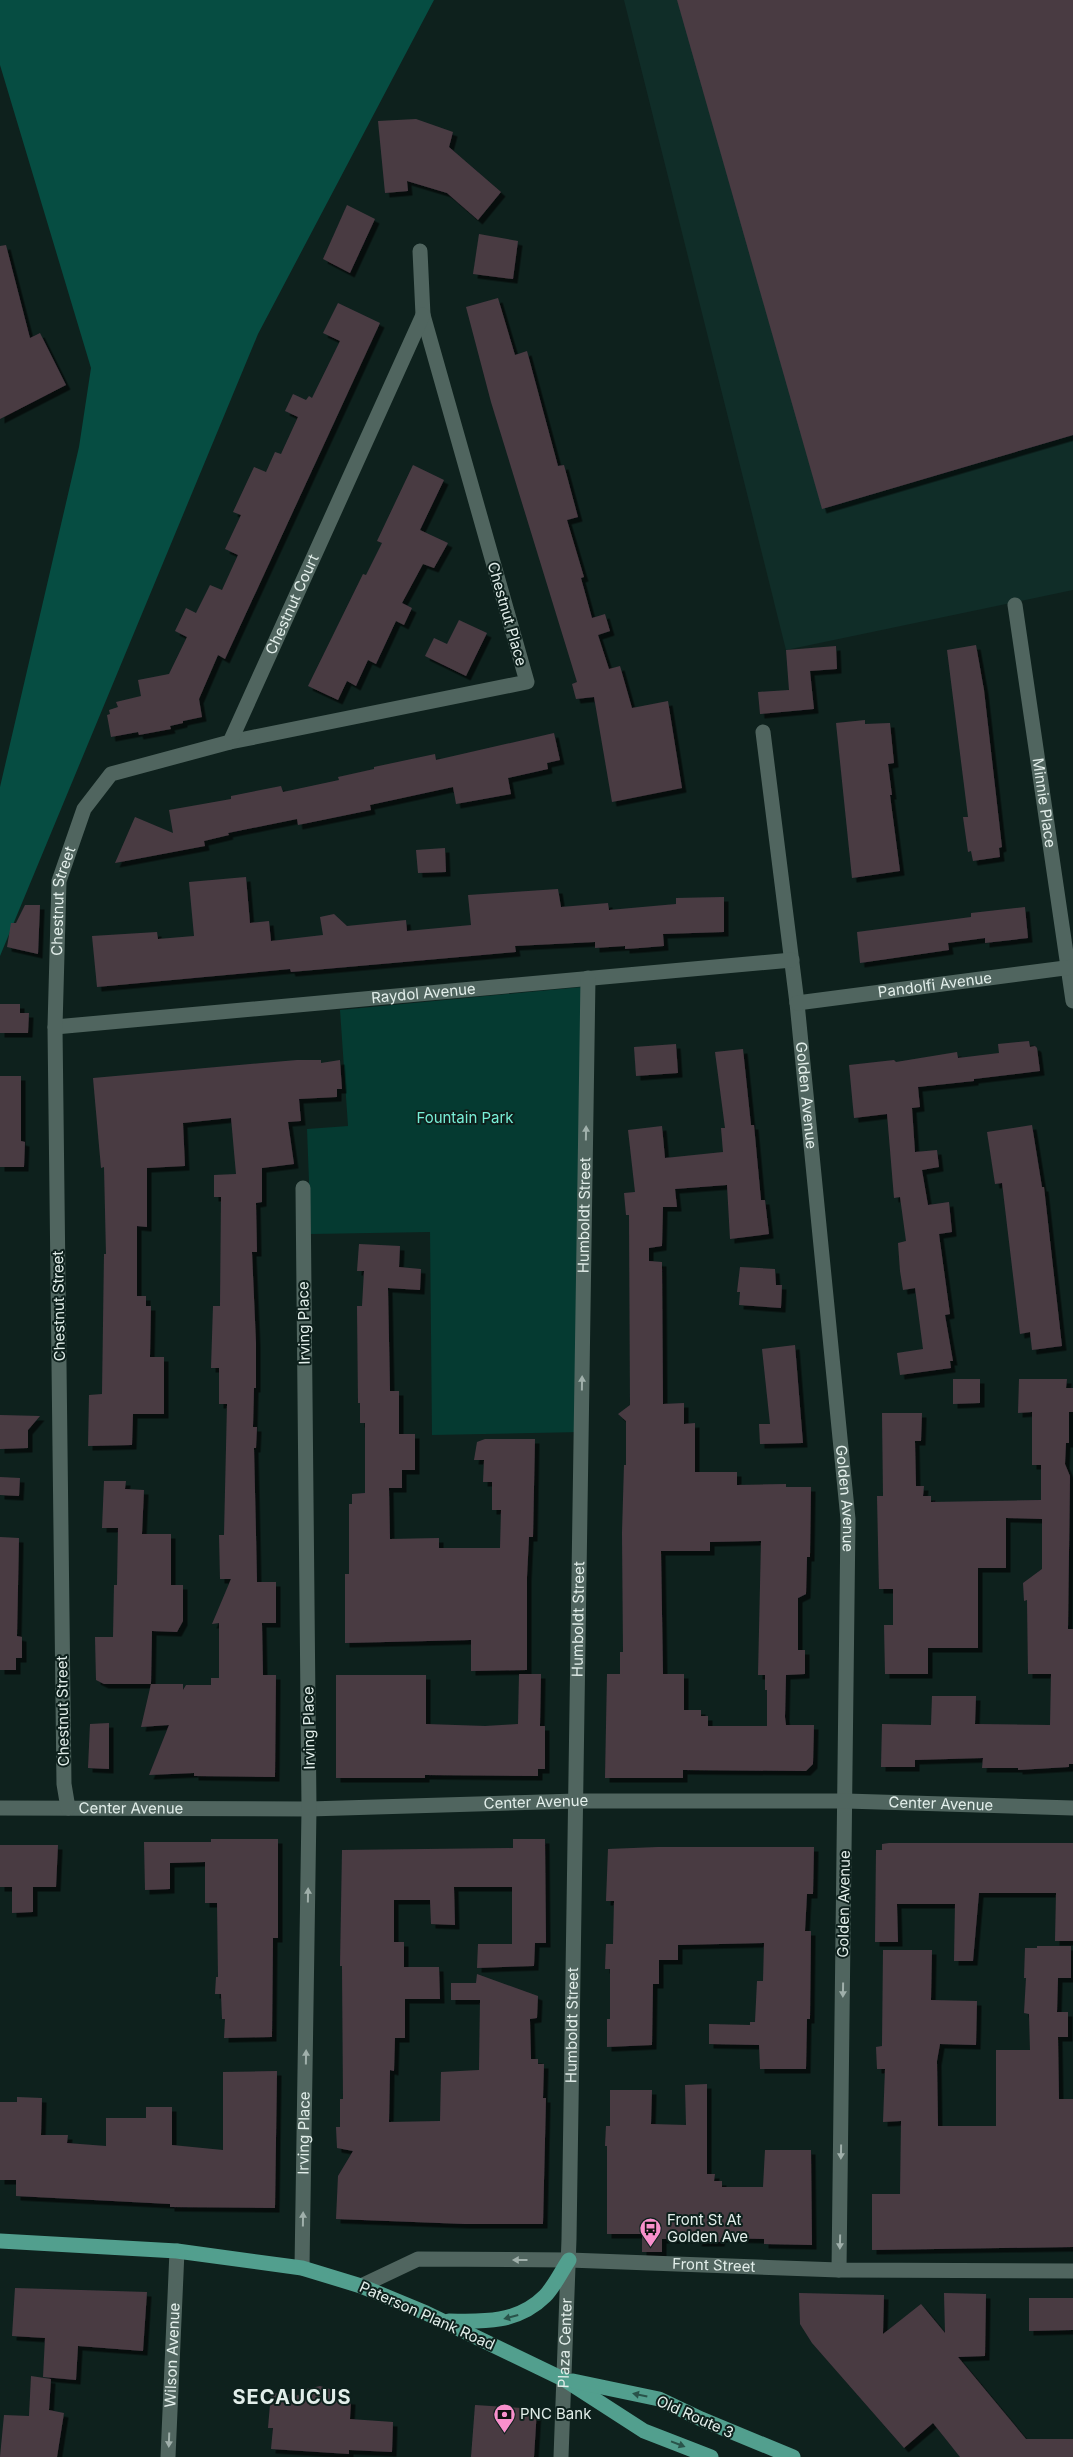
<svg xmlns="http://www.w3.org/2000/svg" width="1073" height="2457" font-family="Inter,sans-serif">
	<defs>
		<filter id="shadow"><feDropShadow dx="4.5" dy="4.5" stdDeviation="0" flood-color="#0009"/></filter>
	</defs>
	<rect width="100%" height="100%" fill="#0e211d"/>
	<polygon fill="#102d28" points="624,0 1073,0 1073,590 786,650"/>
	<polygon fill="#053a31" points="582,987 582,1432 432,1435 430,1232 311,1234 307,1129 348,1126 340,1010"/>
	<polygon fill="#064d42" points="0,0 434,0 258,334 0,956 0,787 79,447 91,368 0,65"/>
	<g fill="#4a3a43" fill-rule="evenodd" filter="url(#shadow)">
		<polygon points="677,0 1073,0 1073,435 822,509"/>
		<polygon points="416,119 453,132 449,147 501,192 478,220 447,193 407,181 408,191 385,193 378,121"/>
		<polygon points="347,205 375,219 350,273 323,259"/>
		<polygon points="479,234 518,241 513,279 473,274"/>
		<polygon points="6,245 30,338 40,333 66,385 0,419 0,246"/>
		<polygon points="498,298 515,355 527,351 558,466 564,465 578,517 567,520 584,577 581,578 592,618 605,614 610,631 598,635 609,669 620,666 632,708 668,701 682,788 612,802 594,697 576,699 572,684 577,682 491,402 466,307"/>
		<polygon points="338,303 380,323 225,659 218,655 199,699 202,717 183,721 183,723 170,726 171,729 139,735 138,732 111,737 107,715 110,714 109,710 118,707 116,702 141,696 138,680 169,674 187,637 175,631 186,608 196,613 210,585 222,590 238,555 225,549 241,515 233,512 254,467 266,472 275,452 281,454 298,417 285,411 293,394 306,400 309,396 312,398 340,341 323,333"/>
		<polygon points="413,465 444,480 420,530 448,543 434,568 423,564 402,603 412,608 404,625 396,621 376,664 368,660 356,686 347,681 338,700 308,686 363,574 366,575 382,543 377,541"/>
		<polygon points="459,620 487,633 466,676 425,656 434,638 447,644"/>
		<polygon points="976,645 984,690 1002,847 999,848 1000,857 973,861 971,851 968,852 963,817 968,817 947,650"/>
		<polygon points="836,646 837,669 810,671 814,709 760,714 758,692 789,690 786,650"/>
		<polygon points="865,720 865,724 890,723 894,763 888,764 892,795 890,795 900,871 852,878 836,723"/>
		<polygon points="554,733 560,760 547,763 548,769 508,778 511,794 456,804 453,787 370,805 371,810 298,825 297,819 228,833 229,835 204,841 205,846 115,863 135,817 173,833 169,810 231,799 231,796 281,786 283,792 339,780 338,777 374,769 374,767 435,754 436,760"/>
		<polygon points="445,848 446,872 418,873 416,850"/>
		<polygon points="246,877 250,923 269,921 271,941 323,935 320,917 334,914 347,926 406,920 407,931 471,925 468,895 558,889 561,907 608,903 609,910 676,904 676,898 724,897 724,932 663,934 664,946 640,948 625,949 625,946 595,948 595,942 515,946 516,952 460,957 291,972 290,969 97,987 92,936 157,932 158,939 194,936 189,882"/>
		<polygon points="25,905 40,905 38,954 7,947 11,923 16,923"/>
		<polygon points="1025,907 1028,938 985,943 985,938 948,943 949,950 860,963 857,932 971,917 971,913"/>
		<polygon points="0,1004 20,1004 20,1013 29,1013 28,1033 0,1033"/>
		<polygon points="1029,1041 1030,1047 1035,1046 1037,1048 1040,1071 974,1079 974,1081 918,1087 920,1107 912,1108 915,1152 937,1150 939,1167 922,1170 928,1205 949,1202 952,1232 939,1234 950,1314 945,1315 953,1361 950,1361 951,1368 900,1375 897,1353 923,1349 915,1288 903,1290 900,1271 898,1243 906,1241 900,1197 894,1198 887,1114 854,1118 849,1065 894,1060 896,1062 957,1052 958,1058 999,1053 998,1044"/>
		<polygon points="676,1044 678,1073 636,1076 634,1047"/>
		<path d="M 743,1049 L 751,1125 L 754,1125 L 761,1200 L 765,1200 L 769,1234 L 730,1239 L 727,1185 L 675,1189 L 677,1207 L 663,1207 L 662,1246 L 649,1248 L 649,1261 L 662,1262 L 663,1404 L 684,1403 L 684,1424 L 695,1423 L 695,1472 L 737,1472 L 737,1485 L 786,1484 L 786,1487 L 811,1487 L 810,1557 L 807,1557 L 806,1594 L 798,1598 L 798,1650 L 805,1650 L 805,1674 L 786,1675 L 785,1717 L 786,1725 L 814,1725 L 813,1764 L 806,1771 L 683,1770 L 683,1778 L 605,1778 L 607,1674 L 620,1674 L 620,1652 L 623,1652 L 622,1533 L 624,1465 L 626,1465 L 626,1421 L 618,1414 L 630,1405 L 629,1215 L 626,1215 L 624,1193 L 635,1192 L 628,1130 L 662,1126 L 665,1158 L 723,1152 L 721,1128 L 725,1128 L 715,1052 ZM 761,1541 L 758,1675 L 765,1675 L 765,1690 L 767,1690 L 767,1726 L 708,1726 L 708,1716 L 701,1716 L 701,1710 L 684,1710 L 684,1674 L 663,1674 L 661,1551 L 710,1551 L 710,1542 Z"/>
		<polygon points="297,1060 321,1060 321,1063 340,1060 342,1089 337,1089 337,1097 299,1099 301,1121 288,1122 294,1164 262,1168 262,1202 256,1203 257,1252 252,1252 256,1343 256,1388 254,1388 253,1427 257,1427 256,1448 254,1448 256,1534 257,1582 276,1582 276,1623 262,1623 263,1675 276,1675 275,1777 194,1776 194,1773 149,1775 169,1725 141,1727 151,1684 183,1684 183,1690 186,1685 211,1685 211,1678 219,1678 219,1623 212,1624 231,1579 220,1579 219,1535 224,1535 227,1404 219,1404 219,1368 211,1368 213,1306 220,1306 221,1197 214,1197 214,1175 236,1174 231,1118 183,1123 185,1166 147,1168 147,1227 137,1226 137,1296 146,1296 146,1306 151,1306 150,1357 164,1357 164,1414 133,1414 132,1445 88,1446 89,1395 102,1394 104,1254 106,1254 104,1167 101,1168 93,1078"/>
		<polygon points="0,1076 21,1076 21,1141 25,1142 24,1167 0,1167"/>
		<polygon points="1032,1125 1042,1187 1044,1187 1062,1346 1032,1350 1030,1332 1020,1334 1002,1183 995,1184 987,1132"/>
		<polygon points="359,1244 400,1246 399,1267 421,1269 420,1290 388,1288 390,1391 399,1391 399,1434 415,1434 415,1470 402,1470 402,1488 389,1488 390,1539 439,1538 439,1548 500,1548 501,1510 492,1510 492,1482 483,1482 484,1460 474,1460 477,1442 485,1439 535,1439 533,1537 529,1537 527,1577 527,1670 471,1671 471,1640 345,1643 345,1574 349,1574 349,1504 352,1504 352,1494 365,1493 365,1423 360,1423 360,1403 358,1403 357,1306 362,1306 364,1271 357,1271"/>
		<polygon points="740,1267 775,1269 776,1285 782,1285 781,1308 739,1305 740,1292 737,1292"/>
		<polygon points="795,1345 803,1443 760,1444 759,1424 770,1424 762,1349"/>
		<polygon points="953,1379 980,1379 980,1403 953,1404"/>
		<polygon points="1019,1379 1067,1379 1066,1388 1073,1388 1073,1412 1069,1412 1069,1443 1066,1443 1065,1464 1070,1476 1068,1629 1073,1629 1073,1764 1069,1764 1069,1767 1018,1770 1018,1768 982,1768 983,1758 915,1760 915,1767 881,1767 882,1724 931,1725 932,1696 976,1696 975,1724 1050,1725 1051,1674 1028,1674 1027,1600 1024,1601 1023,1583 1042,1569 1042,1519 1006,1518 1006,1568 978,1568 978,1648 928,1648 928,1674 885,1674 884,1625 893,1625 893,1589 879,1589 877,1496 883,1496 882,1413 922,1413 921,1441 915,1441 916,1486 924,1486 923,1496 931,1496 931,1502 1041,1500 1041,1465 1032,1465 1032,1412 1018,1413"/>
		<polygon points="0,1415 40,1416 28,1430 28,1448 0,1449"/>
		<polygon points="0,1477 20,1478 19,1496 0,1495"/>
		<polygon points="104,1481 126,1481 125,1489 144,1490 142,1534 171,1534 171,1585 183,1585 183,1621 177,1632 152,1631 151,1684 104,1684 96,1680 95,1637 113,1637 114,1585 117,1585 118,1528 102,1528"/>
		<polygon points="0,1537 19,1538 17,1636 22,1637 22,1658 16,1658 16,1670 0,1670"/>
		<polygon points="519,1674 541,1674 540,1726 545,1726 545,1769 538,1769 538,1776 425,1775 425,1778 336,1778 336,1675 426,1675 426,1724 485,1726 518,1724"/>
		<polygon points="109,1723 109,1769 88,1768 90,1724"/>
		<polygon points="211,1839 278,1839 278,1938 273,1938 272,2037 224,2038 225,2019 222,2019 221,1994 215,1994 216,1977 218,1977 217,1903 205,1903 205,1862 170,1863 170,1889 145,1890 144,1842 211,1842"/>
		<polygon points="513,1839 545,1839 546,1943 535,1943 534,1966 477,1968 478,1944 512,1944 512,1887 454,1887 455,1925 431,1924 430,1900 394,1900 394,1942 404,1942 404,1967 439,1967 440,1999 405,1999 405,2038 395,2038 394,2071 390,2070 389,2122 440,2121 441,2072 479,2070 480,2000 451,2000 451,1983 476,1983 477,1974 538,1996 537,2018 530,2019 531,2059 538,2059 538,2064 544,2064 543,2098 546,2098 543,2224 465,2224 336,2219 338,2176 353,2151 337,2148 336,2127 340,2127 340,2099 343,2099 342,1966 340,1966 342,1850 513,1848"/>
		<polygon points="889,1843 1073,1843 1073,1941 1055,1941 1056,1893 979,1893 973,1961 954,1961 955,1904 897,1904 898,1942 875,1942 876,1850 882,1850 882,1844"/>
		<polygon points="0,1845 58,1845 56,1887 33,1887 33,1912 12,1913 12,1887 0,1887"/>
		<polygon points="658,1847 814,1847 813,1894 807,1894 805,1931 811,1931 810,2019 807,2019 806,2069 760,2069 759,2045 709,2044 709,2024 750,2025 750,2022 755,2022 757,1981 763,1981 764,1943 678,1945 678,1960 659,1960 659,1984 653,1984 652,2045 607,2047 607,2019 610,2019 610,1969 605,1969 606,1944 613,1944 614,1901 606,1901 608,1849"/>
		<polygon points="1037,1946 1071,1946 1071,1978 1058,1978 1057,2012 1068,2012 1068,2037 1058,2037 1059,2099 1073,2099 1073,2247 872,2250 872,2194 900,2194 901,2121 883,2122 885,2069 877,2069 876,2047 882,2046 883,1950 932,1950 931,2000 977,2001 976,2045 940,2044 937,2061 938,2126 996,2126 996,2050 1030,2050 1029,2014 1024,2013 1026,1978 1024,1978 1025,1948 1037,1948"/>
		<polygon points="277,2071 275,2208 170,2207 170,2204 16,2196 16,2180 0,2180 0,2102 17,2102 17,2097 42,2098 41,2135 68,2135 67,2143 106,2146 106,2118 146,2118 146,2107 172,2107 172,2145 223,2150 223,2072"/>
		<polygon points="707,2084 707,2174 715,2174 714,2181 722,2181 722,2187 763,2187 765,2150 811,2150 812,2245 764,2244 764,2239 721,2238 720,2242 697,2242 698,2239 662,2239 662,2252 642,2252 642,2234 607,2234 607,2146 605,2146 606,2126 610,2126 610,2090 652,2090 651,2124 686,2125 685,2085"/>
		<polygon points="15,2288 147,2292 143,2351 78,2346 76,2380 43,2377 45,2338 12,2336"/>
		<polygon points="799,2293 884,2295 883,2334 921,2304 945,2333 944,2293 986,2294 985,2356 958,2357 1026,2439 1073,2439 1073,2457 960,2457 933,2423 904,2448 812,2343 800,2324"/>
		<polygon points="1029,2298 1073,2298 1073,2330 1029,2331"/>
		<polygon points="31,2376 51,2379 49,2410 64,2413 57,2457 0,2457 4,2415 29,2416"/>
		<polygon points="320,2386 336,2391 336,2399 351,2400 350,2419 393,2422 392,2452 349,2450 349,2454 271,2449 273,2428 268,2428 271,2393 307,2396 307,2389"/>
		<polygon points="475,2405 537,2409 534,2457 471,2457"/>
	</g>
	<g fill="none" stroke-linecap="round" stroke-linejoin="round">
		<g stroke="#50655f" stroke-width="15">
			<path id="s1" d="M 1015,605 L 1073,1001"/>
			<path id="s2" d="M 763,732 L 797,1003 L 848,1519 L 839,2270"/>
			<polyline points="230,742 527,682 423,315 420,251"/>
			<path id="s3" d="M 797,1003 L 1073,967"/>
			<path id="s4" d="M 55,1027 L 792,960"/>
			<path id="s5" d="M 0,1808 L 309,1809 L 577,1801 L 846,1801 L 1073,1808"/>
			<path id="s6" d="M 68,1808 L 64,1784 L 55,1027 L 59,881 L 84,809 L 111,774 L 230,742 L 423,315"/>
			<path id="s7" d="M 302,2268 L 309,1809 L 303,1188"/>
			<path id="s8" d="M 361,2286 L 418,2259 L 569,2260 L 839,2270 L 1073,2271"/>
			<path id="s9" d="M 168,2457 L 177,2251"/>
			<path id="s10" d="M 561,2457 L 569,2239 L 588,978"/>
		</g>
		<g stroke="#529f8e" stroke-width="15">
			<polyline points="0,2241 177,2251 302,2268 361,2286 426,2313 565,2380 644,2431 711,2457"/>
			<path d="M 449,2321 C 484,2322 518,2323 545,2296 C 554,2287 561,2272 569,2260"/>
			<polyline points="573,2381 659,2399 701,2419 793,2457"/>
		</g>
	</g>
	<defs><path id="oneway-solid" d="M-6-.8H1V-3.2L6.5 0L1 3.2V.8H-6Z" transform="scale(1.25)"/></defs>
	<g fill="#a0b0ab">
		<use href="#oneway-solid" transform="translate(586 1133) rotate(-89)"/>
		<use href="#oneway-solid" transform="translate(582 1383) rotate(-89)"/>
		<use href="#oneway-solid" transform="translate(308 1895) rotate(-89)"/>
		<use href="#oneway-solid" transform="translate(843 1990) rotate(91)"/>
		<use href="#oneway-solid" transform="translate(306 2057) rotate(-89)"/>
		<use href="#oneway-solid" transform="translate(841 2152) rotate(91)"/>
		<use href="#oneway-solid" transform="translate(303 2219) rotate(-89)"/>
		<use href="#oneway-solid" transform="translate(840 2242) rotate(91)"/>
		<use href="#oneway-solid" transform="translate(520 2260) rotate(-180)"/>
		<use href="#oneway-solid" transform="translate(169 2440) rotate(92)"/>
	</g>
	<g fill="#29534a">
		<use href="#oneway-solid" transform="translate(511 2317) rotate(165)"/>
		<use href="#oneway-solid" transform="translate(640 2395) rotate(-168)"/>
		<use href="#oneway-solid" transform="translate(678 2444) rotate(21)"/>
	</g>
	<defs>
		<symbol id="bus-pin" viewBox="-11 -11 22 30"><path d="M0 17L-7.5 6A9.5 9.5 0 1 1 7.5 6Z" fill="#f890cc" stroke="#0e211d"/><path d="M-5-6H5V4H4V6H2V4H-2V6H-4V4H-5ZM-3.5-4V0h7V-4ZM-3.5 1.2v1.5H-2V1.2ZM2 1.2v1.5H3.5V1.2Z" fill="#111"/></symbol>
		<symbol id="bank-pin" viewBox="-11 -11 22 30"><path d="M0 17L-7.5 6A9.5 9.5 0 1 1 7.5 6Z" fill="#f890cc" stroke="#0e211d"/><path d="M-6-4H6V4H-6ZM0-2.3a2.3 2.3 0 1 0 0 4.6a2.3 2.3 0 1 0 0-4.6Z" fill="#111"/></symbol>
	</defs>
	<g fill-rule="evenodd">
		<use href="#bus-pin" x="638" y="2216" width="25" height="34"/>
		<use href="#bank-pin" x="492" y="2402" width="25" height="34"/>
	</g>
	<g text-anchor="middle" stroke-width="4" stroke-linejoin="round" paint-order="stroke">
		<g font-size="15" fill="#e2eeea" stroke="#0e211d">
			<text dy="5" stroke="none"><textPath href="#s6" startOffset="1322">Chestnut Court</textPath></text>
			<text transform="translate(507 614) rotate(74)" y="5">Chestnut Place</text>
			<text dy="5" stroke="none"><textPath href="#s1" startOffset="200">Minnie Place</textPath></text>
			<text dy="5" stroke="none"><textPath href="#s6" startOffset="908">Chestnut Street</textPath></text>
			<text dy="5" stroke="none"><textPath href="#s3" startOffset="139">Pandolfi Avenue</textPath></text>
			<text dy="5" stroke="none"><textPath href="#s4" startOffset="370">Raydol Avenue</textPath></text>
			<text dy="5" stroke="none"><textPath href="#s2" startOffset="366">Golden Avenue</textPath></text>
			<text dy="5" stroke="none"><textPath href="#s10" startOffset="1242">Humboldt Street</textPath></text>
			<text transform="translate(59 1306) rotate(-91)" y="5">Chestnut Street</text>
			<text transform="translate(304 1323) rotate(-91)" y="5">Irving Place</text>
			<text dy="5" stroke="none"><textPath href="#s2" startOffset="771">Golden Avenue</textPath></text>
			<text dy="5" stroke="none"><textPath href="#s10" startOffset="838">Humboldt Street</textPath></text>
			<text transform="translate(63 1711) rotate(-91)" y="5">Chestnut Street</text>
			<text transform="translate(309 1728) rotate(-91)" y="5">Irving Place</text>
			<text dy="5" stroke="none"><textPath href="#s5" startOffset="536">Center Avenue</textPath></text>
			<text dy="5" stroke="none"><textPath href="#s5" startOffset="941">Center Avenue</textPath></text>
			<text dy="5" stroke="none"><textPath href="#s5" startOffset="131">Center Avenue</textPath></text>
			<text transform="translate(844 1904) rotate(-89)" y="5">Golden Avenue</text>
			<text dy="5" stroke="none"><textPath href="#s10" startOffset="432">Humboldt Street</textPath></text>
			<text dy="5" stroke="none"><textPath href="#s7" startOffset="135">Irving Place</textPath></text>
			<text dy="5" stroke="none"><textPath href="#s8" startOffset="359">Front Street</textPath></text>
			<text transform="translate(427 2316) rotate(24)" y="5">Paterson Plank Road</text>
			<text dy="5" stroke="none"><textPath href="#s10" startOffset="114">Plaza Center</textPath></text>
			<text dy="5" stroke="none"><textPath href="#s9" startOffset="102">Wilson Avenue</textPath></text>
			<text transform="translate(695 2417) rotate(24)" y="5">Old Route 3</text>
		</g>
		<g font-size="15" fill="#79efd7" stroke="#0e211d">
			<text x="465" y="1123">Fountain Park</text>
		</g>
		<g font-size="15" fill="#e2eeea" stroke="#0e211d" text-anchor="start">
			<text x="667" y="2225">Front St At<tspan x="667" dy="17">Golden Ave</tspan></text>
			<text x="520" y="2419">PNC Bank</text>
		</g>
		<g font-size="20" font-weight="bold" letter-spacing="1" fill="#e2eeea" stroke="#0e211d">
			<text x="292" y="2404">SECAUCUS</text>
		</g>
	</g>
</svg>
